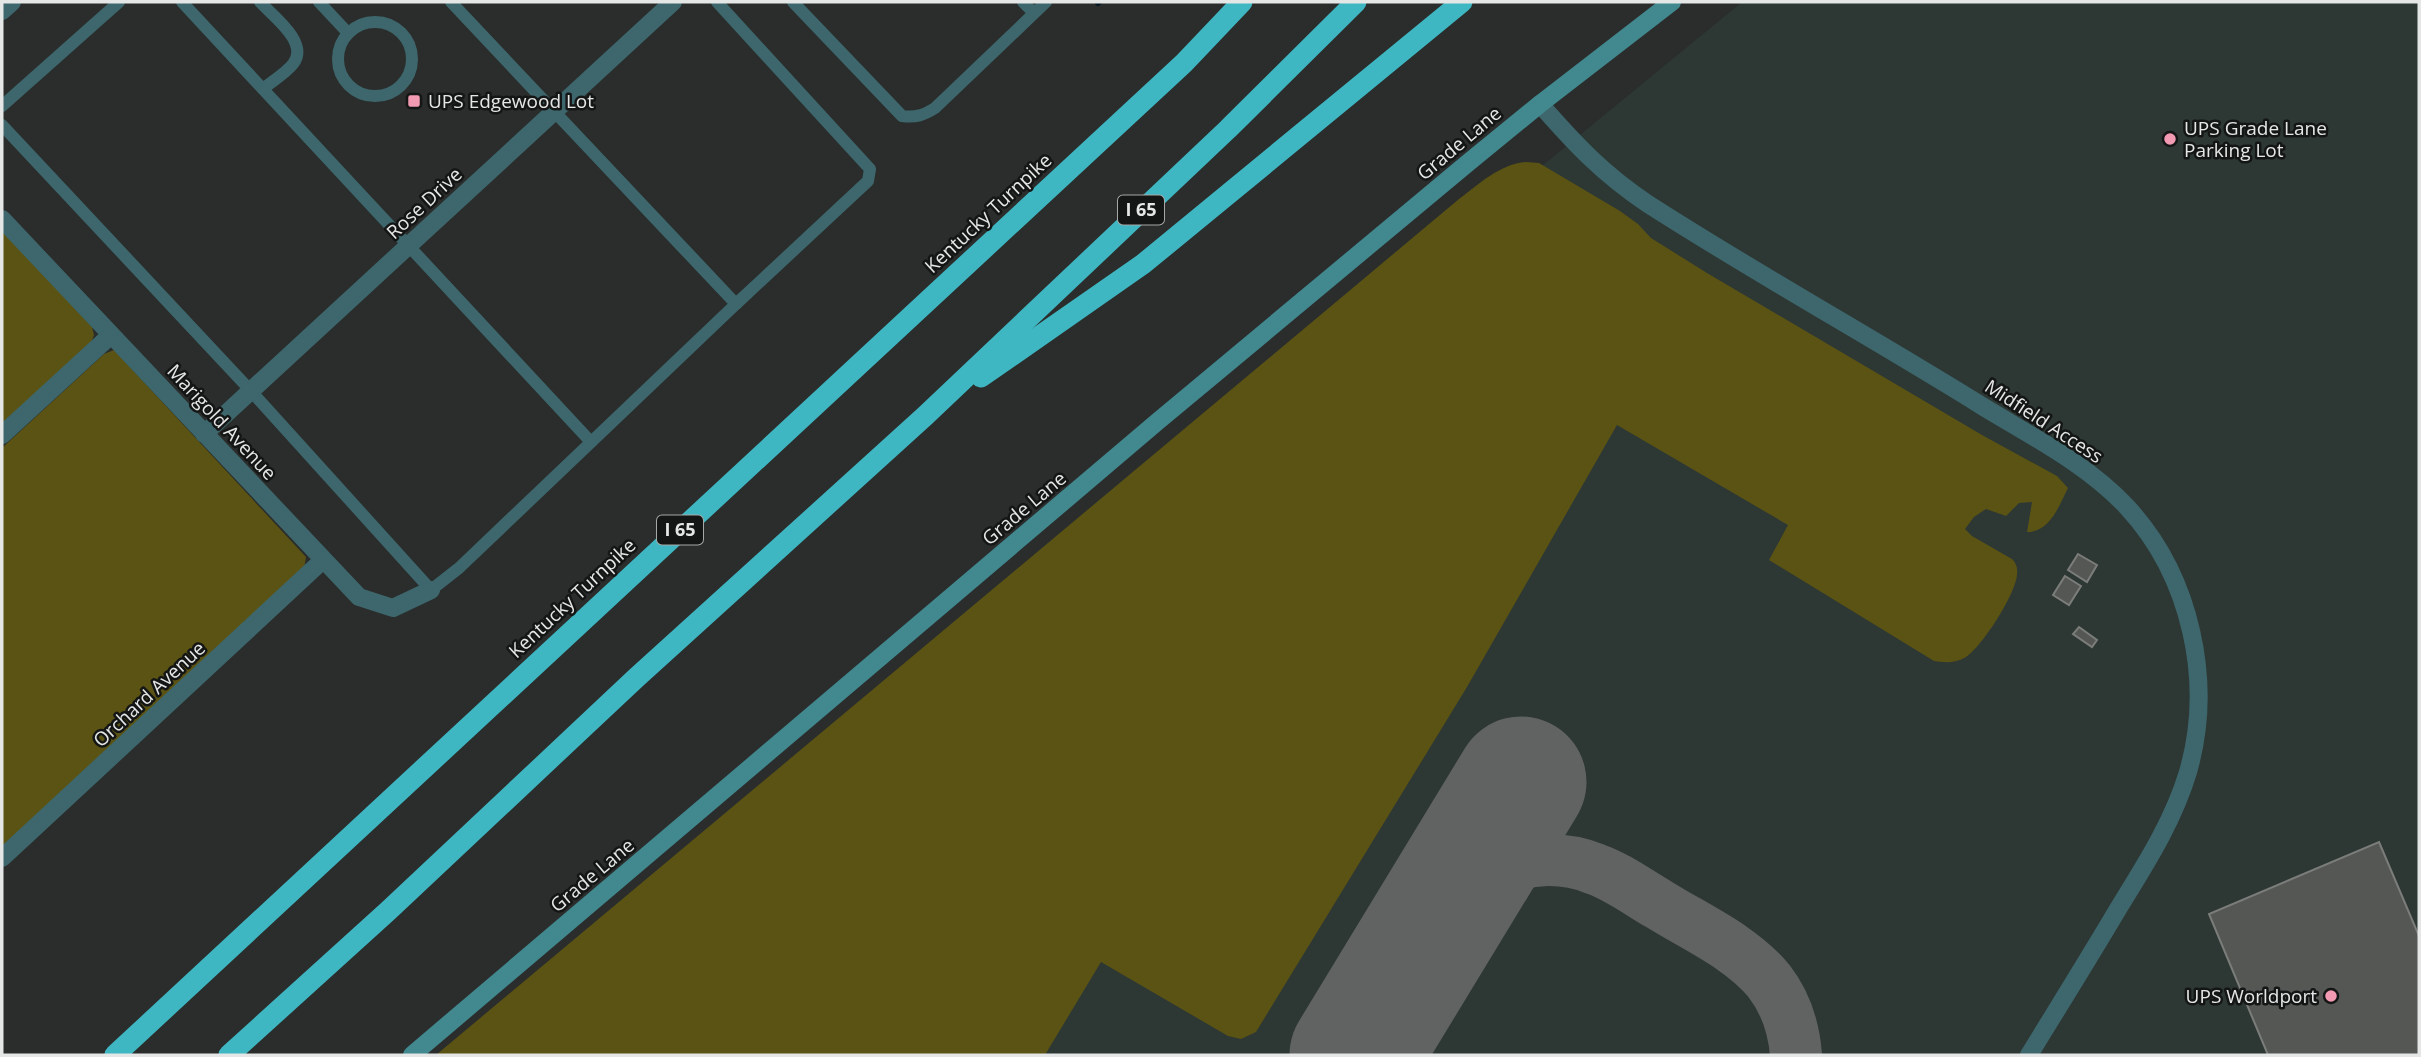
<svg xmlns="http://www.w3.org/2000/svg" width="2421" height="1057" font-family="'Open Sans',sans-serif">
	<rect width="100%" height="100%" fill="#2a2d2c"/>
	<polygon fill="#2d3734" points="1742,2 2419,2 2419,1055 458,1055"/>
	<g fill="#5a5314">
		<path d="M 1526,162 L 1539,163 L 1620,211 L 1638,224 L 1651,238 L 1707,273 L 1982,435 L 2057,476 L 2068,488 C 2059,506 2050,532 2027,532 L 2032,502 L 2019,503 L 2006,516 L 1986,509 L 1974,517 L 1965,529 L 1972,536 L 2012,559 C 2016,563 2018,568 2017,574 C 2017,592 1982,647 1966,657 C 1956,663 1946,663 1934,661 L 1769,560 L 1788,525 L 1617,425 L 1467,687 L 1256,1032 L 1241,1039 L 1228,1036 L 1101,962 L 1045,1055 L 436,1055 L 1459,199 C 1479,184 1500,164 1526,162 Z"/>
		<polygon points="2,230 92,327 94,335 91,343 2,428"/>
		<polygon points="114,350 306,557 304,569 2,851 2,448 104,354"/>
	</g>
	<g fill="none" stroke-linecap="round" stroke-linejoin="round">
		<polyline stroke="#001422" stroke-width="6" points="1098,3 1099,2"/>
		<path stroke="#606362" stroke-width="52" d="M 1438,918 C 1471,885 1499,861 1548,860 C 1563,860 1581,863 1595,869 C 1618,877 1639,893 1660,905 C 1697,928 1741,947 1769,981 C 1786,1003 1794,1029 1796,1055"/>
		<polyline stroke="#606362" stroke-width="131" points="1355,1055 1521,782"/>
	</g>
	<g fill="#555755" stroke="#7b7d7a" stroke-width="2">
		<polygon points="2078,554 2097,565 2087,582 2068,570"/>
		<polygon points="2065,576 2081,586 2069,605 2053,595"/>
		<polygon points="2079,627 2097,640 2092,647 2073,634"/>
		<polygon points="2379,842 2419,936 2419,1055 2268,1055 2209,914"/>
	</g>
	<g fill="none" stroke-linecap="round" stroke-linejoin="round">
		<g stroke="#3d676c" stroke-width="12">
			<polyline points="182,2 591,442"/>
			<path d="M 260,2 C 273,16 310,43 293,64 C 285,74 272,81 263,89"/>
			<polyline points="319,2 348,33"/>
			<polyline points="451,2 736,304 868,181 870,169 717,2"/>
			<path d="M 793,2 L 902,116 C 916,118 924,115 935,108 L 1046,2"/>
			<polyline points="1023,2 1034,13"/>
			<circle cx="375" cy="59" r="37"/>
			<polyline points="2,106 119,2"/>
			<polyline points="2,125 251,391 431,590 459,568 736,304"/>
		</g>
		<g stroke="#3d676c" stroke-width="18">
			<polyline points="2,11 12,2"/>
			<path d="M 1540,104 C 1575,144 1603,174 1648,204 C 1757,274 1871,337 1982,406 C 2031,436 2087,464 2127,507 C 2191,576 2214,682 2188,772 C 2173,822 2145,865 2118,909 C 2089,958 2059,1006 2029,1055"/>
			<polyline points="2,219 359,597 393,608 431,590"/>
			<polyline points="204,434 673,2"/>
			<polyline points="2,435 111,335"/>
			<polyline points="2,858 323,560"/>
		</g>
		<polyline stroke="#41888f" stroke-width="18" points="412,1055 1157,422 1469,162 1540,104 1672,2"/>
		<g stroke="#3fb7c3" stroke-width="21">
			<polyline points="981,377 1143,264 1462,2"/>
			<polyline points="115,1055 1184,63 1242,2"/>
			<polyline points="229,1055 388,911 636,678 925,416 1228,129 1356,2"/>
		</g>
	</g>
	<g fill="#f19ab2" stroke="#141515" stroke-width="2.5">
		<rect x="407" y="94" width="14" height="14" rx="3.5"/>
		<circle cx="2170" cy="139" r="7"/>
		<circle cx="2331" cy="996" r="7"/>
	</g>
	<g text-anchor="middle" stroke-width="5" stroke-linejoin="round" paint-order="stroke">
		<g fill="#141515" stroke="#a6a8a7" stroke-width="2">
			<rect x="1118" y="195.5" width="46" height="29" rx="5"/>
			<rect x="657" y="515.5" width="46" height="29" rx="5"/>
		</g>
		<g font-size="18" font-weight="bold" fill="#e5e7e6">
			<text x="1141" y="216">I 65</text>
			<text x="680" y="536">I 65</text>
		</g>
		<g font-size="19" fill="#e5e7e6" stroke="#141515" text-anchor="start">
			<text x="428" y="108">UPS Edgewood Lot</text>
			<text x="2184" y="135">UPS Grade Lane<tspan x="2184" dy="22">Parking Lot</tspan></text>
			<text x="2317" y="1003" text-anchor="end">UPS Worldport</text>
		</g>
		<g font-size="19" fill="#e5e7e6" stroke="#141515">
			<text transform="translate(1459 143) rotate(-40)" y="7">Grade Lane</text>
			<text transform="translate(424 203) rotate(-43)" y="7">Rose Drive</text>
			<text transform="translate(988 213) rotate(-43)" y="7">Kentucky Turnpike</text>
			<text transform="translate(2044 421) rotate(33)" y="7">Midfield Access</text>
			<text transform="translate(222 422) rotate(47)" y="7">Marigold Avenue</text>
			<text transform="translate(1024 508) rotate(-40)" y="7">Grade Lane</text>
			<text transform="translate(572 598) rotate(-43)" y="7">Kentucky Turnpike</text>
			<text transform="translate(149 694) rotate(-43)" y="7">Orchard Avenue</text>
			<text transform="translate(592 875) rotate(-40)" y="7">Grade Lane</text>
		</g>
	</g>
	<rect width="2421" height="1057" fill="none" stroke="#e5e7e6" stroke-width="7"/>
</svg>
